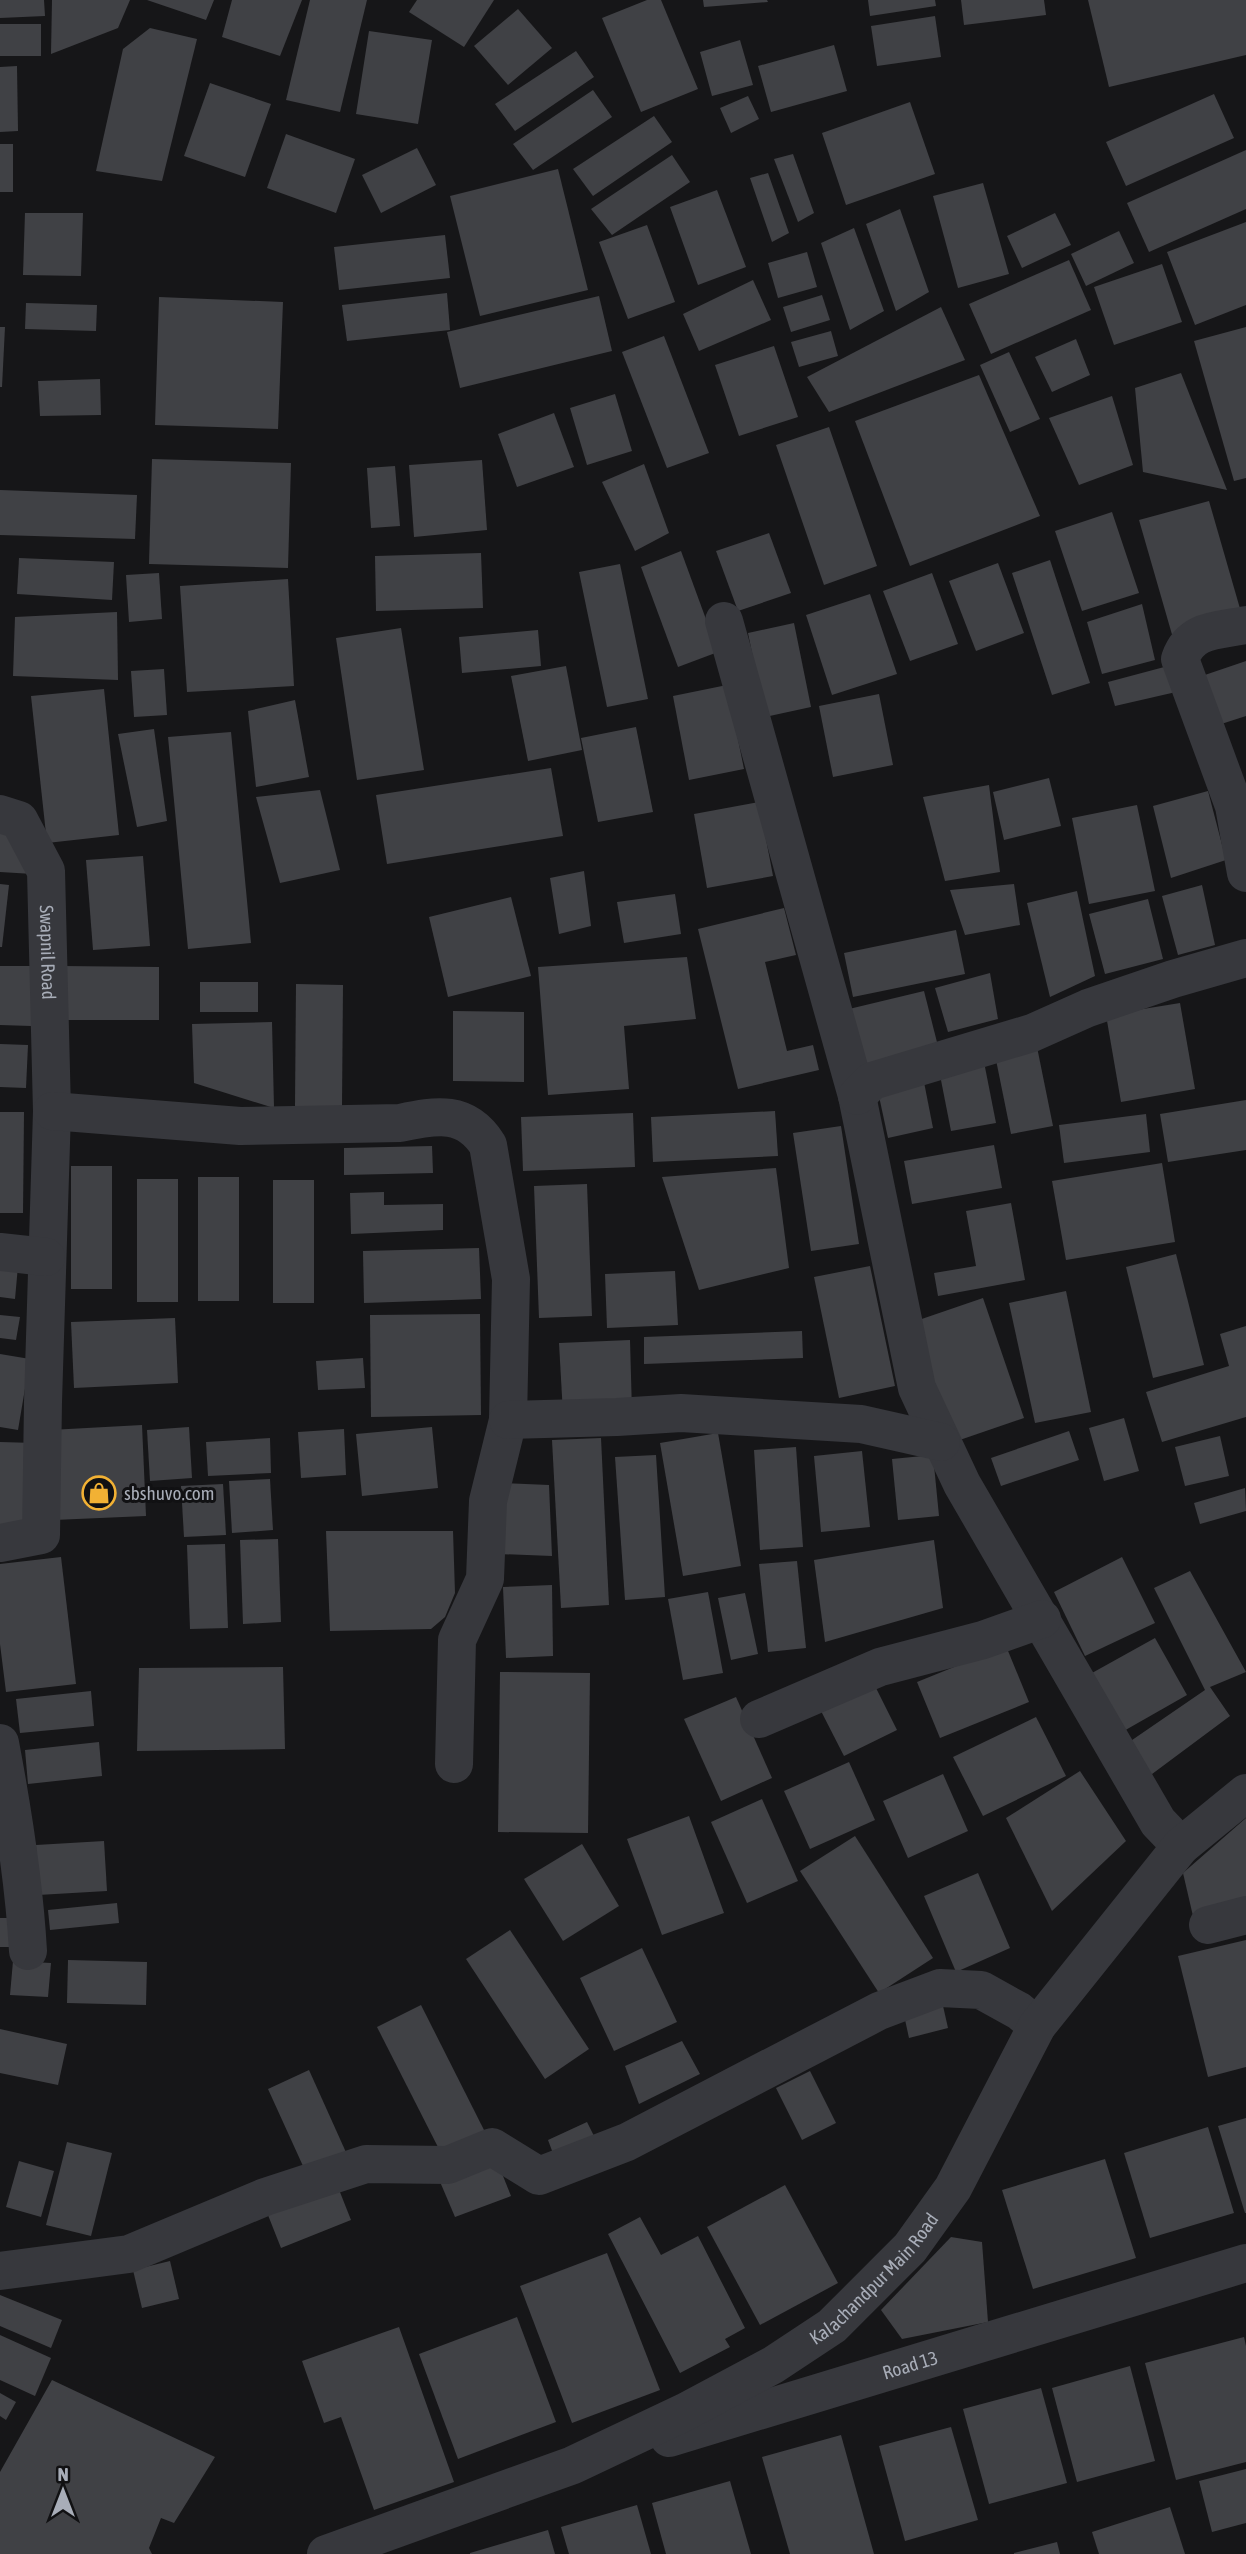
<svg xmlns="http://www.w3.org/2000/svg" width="1246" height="2554" font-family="'Asap Condensed',sans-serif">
	<rect width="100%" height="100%" fill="#161618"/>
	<g fill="#404145">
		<polygon points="0,0 44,0 45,16 0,18"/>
		<polygon points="52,0 130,0 118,28 51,54"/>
		<polygon points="147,0 214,0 206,20"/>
		<polygon points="232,0 302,0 280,56 222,37"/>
		<polygon points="310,0 367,0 340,112 286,100"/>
		<polygon points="417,0 494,0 464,47 409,12"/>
		<polygon points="647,0 661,0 698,89 641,112 602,18"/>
		<polygon points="703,0 767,0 768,2 704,7"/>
		<polygon points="868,0 935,0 936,6 870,16"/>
		<polygon points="961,0 1044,0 1046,15 964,25"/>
		<polygon points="1088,0 1246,0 1246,55 1109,87"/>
		<polygon points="518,9 552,48 508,85 474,46"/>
		<polygon points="935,16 941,57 877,66 871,26"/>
		<rect x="0" y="24" width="41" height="32"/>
		<polygon points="150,28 197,39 162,181 96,171 123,49"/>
		<polygon points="369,31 432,40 418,124 356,114"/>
		<polygon points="740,40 753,85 712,96 700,52"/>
		<polygon points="834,45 847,91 771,112 758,66"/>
		<polygon points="576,51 594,77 515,131 495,104"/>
		<polygon points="17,66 18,131 0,132 0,67"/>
		<polygon points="210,83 271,104 245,177 184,156"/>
		<polygon points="593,90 612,117 533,170 513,144"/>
		<polygon points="1214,94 1234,138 1126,186 1106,142"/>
		<polygon points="748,96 759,119 731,133 720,108"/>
		<polygon points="910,102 935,174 846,205 822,133"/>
		<polygon points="654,116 672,142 593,196 573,169"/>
		<polygon points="286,134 355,159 336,213 267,188"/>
		<rect x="0" y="144" width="13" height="48"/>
		<polygon points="417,148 436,185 381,213 362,175"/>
		<polygon points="1246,150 1246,209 1149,252 1127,203"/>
		<polygon points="793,154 814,213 798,222 774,159"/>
		<polygon points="672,155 690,182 612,235 591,209"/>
		<polygon points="558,169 588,290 480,316 450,196"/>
		<polygon points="768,173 789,233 772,242 750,178"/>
		<polygon points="983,183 1009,274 958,288 933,196"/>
		<polygon points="717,190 746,267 698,285 670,207"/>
		<polygon points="900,209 929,292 896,311 866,224"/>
		<polygon points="25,213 83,213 81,276 23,275"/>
		<polygon points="1055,213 1071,245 1022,268 1007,236"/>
		<polygon points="1246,222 1246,305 1195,325 1167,252"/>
		<polygon points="647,225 675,302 628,319 599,242"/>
		<polygon points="854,228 884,311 850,330 821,243"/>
		<polygon points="1119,231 1134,263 1086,286 1071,254"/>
		<polygon points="445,235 450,278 339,290 334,247"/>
		<polygon points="807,252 817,287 778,298 768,263"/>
		<polygon points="1069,260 1091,310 991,354 969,304"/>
		<polygon points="1162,264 1182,322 1114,345 1094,287"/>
		<polygon points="753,280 771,320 699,351 683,314"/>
		<polygon points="447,293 450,330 347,341 342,305"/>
		<polygon points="822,295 830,320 791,332 783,307"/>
		<polygon points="599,296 612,351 460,388 447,332"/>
		<polygon points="159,297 283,302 278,429 155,425"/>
		<polygon points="26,303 97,305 96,331 25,329"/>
		<polygon points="941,307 965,360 829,412 807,377"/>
		<polygon points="0,327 5,327 2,387 0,387"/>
		<polygon points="1246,327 1246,478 1234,481 1194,341"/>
		<polygon points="831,331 838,356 799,367 791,342"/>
		<polygon points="664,336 709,453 667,468 622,352"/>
		<polygon points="1076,339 1090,375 1052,392 1035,357"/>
		<polygon points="774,346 798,417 739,436 715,365"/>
		<polygon points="1009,352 1040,419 1010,432 980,365"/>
		<polygon points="1181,373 1227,490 1143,472 1135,388"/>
		<polygon points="979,375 1040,516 910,566 855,421"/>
		<polygon points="100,379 101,415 40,416 38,381"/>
		<polygon points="615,394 632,451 587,465 570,408"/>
		<polygon points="1112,396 1133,465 1079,485 1049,418"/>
		<polygon points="554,413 574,467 517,487 498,434"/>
		<polygon points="829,427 877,566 824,585 776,445"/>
		<polygon points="152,459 291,463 288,568 149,564"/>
		<polygon points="482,460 487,530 414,537 409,465"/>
		<polygon points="644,464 669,533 635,551 602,482"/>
		<polygon points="395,466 400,526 371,528 367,468"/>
		<polygon points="0,490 137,495 135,539 0,535"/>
		<polygon points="1209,501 1243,619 1173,638 1139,520"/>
		<polygon points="1112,512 1139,593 1082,611 1055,531"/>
		<polygon points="769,533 791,593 738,611 716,551"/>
		<polygon points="681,551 718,652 678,667 641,567"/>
		<polygon points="481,553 483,608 376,611 375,556"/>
		<polygon points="19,558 114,562 112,600 17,594"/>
		<polygon points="1050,560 1090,683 1052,695 1012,573"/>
		<polygon points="998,563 1024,633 976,651 949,581"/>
		<polygon points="620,564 648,699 607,707 579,572"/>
		<polygon points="159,573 162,619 129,622 126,575"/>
		<polygon points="932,573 958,644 910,661 883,591"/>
		<polygon points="288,579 294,686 187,692 180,586"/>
		<polygon points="870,594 897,674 832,695 806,615"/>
		<polygon points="1142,604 1155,660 1102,674 1087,622"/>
		<polygon points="117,612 118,680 13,676 15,617"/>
		<polygon points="794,623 811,707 765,717 748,633"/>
		<polygon points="401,628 424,770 357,780 336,638"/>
		<polygon points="538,630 541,666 462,673 459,637"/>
		<polygon points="1246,661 1246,716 1212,727 1196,678"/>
		<polygon points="566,666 582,750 528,761 511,676"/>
		<polygon points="1168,666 1176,692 1115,706 1108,682"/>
		<polygon points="164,669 167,715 134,717 131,671"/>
		<polygon points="727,685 744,769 689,780 673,696"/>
		<polygon points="104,689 119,835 47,843 31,696"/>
		<polygon points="879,694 893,765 833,777 819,706"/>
		<polygon points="295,700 309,777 256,787 248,711"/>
		<polygon points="636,727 653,812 598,822 581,738"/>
		<polygon points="154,729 167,821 137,827 118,734"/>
		<polygon points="231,732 251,943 188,949 168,737"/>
		<polygon points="551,768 563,836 387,864 376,795"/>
		<polygon points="1049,778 1061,826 1004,840 993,792"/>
		<polygon points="989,785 1000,872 945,881 923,797"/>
		<polygon points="320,790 340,870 280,883 256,797"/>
		<polygon points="1208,791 1226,860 1171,878 1153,806"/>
		<polygon points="759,802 773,876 707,888 694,814"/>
		<polygon points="1137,805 1155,891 1089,904 1072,818"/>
		<polygon points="0,828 18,834 33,874 0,872"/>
		<polygon points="143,856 150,946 93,950 86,860"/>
		<polygon points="584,871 591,926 559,934 550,878"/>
		<polygon points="0,884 9,885 2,947 0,947"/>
		<polygon points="1014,884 1020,925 965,935 950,890"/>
		<polygon points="1202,885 1215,945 1178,955 1162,896"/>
		<polygon points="1077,891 1095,976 1050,997 1027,903"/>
		<polygon points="675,894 681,934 624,943 617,902"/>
		<polygon points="511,897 531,976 448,997 429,917"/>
		<polygon points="1148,899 1163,959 1105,974 1089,914"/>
		<polygon points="784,908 796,955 765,962 787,1051 813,1045 819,1070 738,1089 698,929"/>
		<polygon points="956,930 965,974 853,997 844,953"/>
		<polygon points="687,957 696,1019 624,1026 629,1089 548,1095 538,967"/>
		<polygon points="0,966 32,966 31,1026 0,1025"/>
		<polygon points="62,966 159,967 159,1020 61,1020"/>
		<polygon points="990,973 998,1019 948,1032 935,988"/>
		<rect x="200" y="982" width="58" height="30"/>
		<polygon points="296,984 343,985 342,1106 295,1106"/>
		<polygon points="924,991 940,1054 865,1072 849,1009"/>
		<polygon points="1180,1003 1195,1089 1121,1102 1106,1015"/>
		<polygon points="453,1011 524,1012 524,1082 453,1081"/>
		<polygon points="272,1022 274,1108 194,1083 192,1024"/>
		<polygon points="0,1044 28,1045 26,1088 0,1087"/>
		<polygon points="1037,1047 1053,1126 1011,1134 995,1055"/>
		<polygon points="984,1062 996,1123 951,1131 939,1070"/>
		<polygon points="923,1077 933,1128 888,1138 877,1087"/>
		<polygon points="1246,1100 1246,1150 1168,1162 1160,1114"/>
		<polygon points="775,1111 778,1156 653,1162 651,1117"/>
		<polygon points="0,1112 24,1112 23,1213 0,1213"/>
		<polygon points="633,1113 635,1167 523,1171 521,1117"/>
		<polygon points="1146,1114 1150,1152 1064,1163 1059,1125"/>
		<polygon points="841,1126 859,1244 811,1251 793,1133"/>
		<polygon points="994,1145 1002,1188 912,1204 904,1161"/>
		<polygon points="432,1146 433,1173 344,1175 344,1148"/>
		<polygon points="1162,1163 1175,1242 1066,1260 1052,1181"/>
		<rect x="71" y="1166" width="41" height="123"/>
		<polygon points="776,1168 789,1268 699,1290 662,1177"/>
		<rect x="198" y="1177" width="41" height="124"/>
		<rect x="137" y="1179" width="41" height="123"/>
		<rect x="273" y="1180" width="41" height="123"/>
		<polygon points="587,1184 592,1316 539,1318 534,1186"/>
		<polygon points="384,1192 384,1205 443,1204 443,1230 351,1234 350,1193"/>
		<polygon points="1011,1203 1025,1280 938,1296 934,1273 976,1266 966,1211"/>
		<polygon points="479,1248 481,1299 364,1303 363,1251"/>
		<polygon points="1176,1254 1204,1365 1153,1378 1126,1267"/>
		<polygon points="0,1264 18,1266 15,1299 0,1297"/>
		<polygon points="870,1266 895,1386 839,1398 814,1277"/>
		<polygon points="675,1271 678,1325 607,1328 605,1274"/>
		<polygon points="1066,1291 1091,1412 1035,1423 1009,1303"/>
		<polygon points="983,1298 1024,1418 951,1443 910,1323"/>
		<polygon points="480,1314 481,1415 371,1417 370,1315"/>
		<polygon points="0,1315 20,1317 16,1340 0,1338"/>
		<polygon points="175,1318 178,1383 74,1388 71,1322"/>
		<polygon points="1246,1326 1246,1417 1162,1442 1146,1392 1229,1366 1220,1334"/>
		<polygon points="802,1331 803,1358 644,1364 644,1337"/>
		<polygon points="630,1340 632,1412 563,1414 559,1343"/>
		<polygon points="0,1354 30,1359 18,1430 0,1427"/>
		<polygon points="363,1358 365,1388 318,1390 316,1361"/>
		<polygon points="1124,1418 1139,1471 1104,1481 1089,1428"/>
		<polygon points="142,1425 146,1516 54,1520 50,1430"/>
		<polygon points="189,1427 192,1478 150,1481 147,1430"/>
		<polygon points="432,1427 438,1488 362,1496 356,1434"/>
		<polygon points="344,1429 346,1475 301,1478 298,1432"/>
		<polygon points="1069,1431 1079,1460 1001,1486 991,1458"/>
		<polygon points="718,1433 741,1566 683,1576 660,1443"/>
		<polygon points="1220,1436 1229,1476 1185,1486 1175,1447"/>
		<polygon points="270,1438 271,1473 208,1476 206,1442"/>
		<polygon points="601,1438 609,1605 561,1608 552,1440"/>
		<polygon points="0,1442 35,1443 31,1530 0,1528"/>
		<polygon points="796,1447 803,1547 760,1550 754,1450"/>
		<polygon points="862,1451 870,1527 821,1532 814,1456"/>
		<polygon points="656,1455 665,1597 625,1600 615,1457"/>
		<polygon points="933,1455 939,1516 898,1520 892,1459"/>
		<polygon points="270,1479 273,1530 232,1533 229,1481"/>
		<polygon points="500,1483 549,1485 552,1556 498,1554"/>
		<polygon points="223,1484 226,1535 184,1537 181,1486"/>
		<polygon points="1245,1488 1246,1511 1200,1524 1194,1503"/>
		<polygon points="326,1531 453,1531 455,1593 445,1617 431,1629 330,1631"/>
		<polygon points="278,1539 281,1622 243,1624 240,1540"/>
		<polygon points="934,1540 943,1608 825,1642 814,1560"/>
		<polygon points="225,1544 228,1628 190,1629 187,1545"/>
		<polygon points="61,1557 76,1684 6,1692 0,1644 0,1564"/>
		<polygon points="1122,1557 1155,1623 1085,1656 1054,1592"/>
		<polygon points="797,1561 806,1648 768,1652 759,1564"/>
		<polygon points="1190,1571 1246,1672 1210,1687 1230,1716 1140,1783 1119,1749 1205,1690 1154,1588"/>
		<polygon points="552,1585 553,1656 506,1658 503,1587"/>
		<polygon points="708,1592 723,1673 683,1680 668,1599"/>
		<polygon points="745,1593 758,1654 731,1660 718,1598"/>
		<polygon points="1155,1638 1187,1695 1115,1736 1083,1678"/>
		<polygon points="1006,1646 1029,1702 940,1738 917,1682"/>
		<polygon points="283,1667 285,1749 137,1751 139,1668"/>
		<polygon points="500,1672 590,1673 588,1833 498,1832"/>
		<polygon points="874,1684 897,1730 844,1756 821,1711"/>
		<polygon points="91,1691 94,1726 20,1733 16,1699"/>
		<polygon points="736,1697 772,1778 721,1801 684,1719"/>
		<polygon points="1036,1717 1066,1776 983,1816 953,1757"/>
		<polygon points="99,1742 102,1776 28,1784 25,1750"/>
		<polygon points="849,1762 875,1820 810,1849 784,1791"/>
		<polygon points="1080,1771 1126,1841 1052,1911 1006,1818"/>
		<polygon points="943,1774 968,1831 908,1858 883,1801"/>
		<polygon points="762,1799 798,1881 747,1903 711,1822"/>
		<polygon points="689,1816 724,1913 662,1935 627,1839"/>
		<polygon points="1246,1818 1246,1907 1196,1929 1183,1873"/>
		<polygon points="855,1836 933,1958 879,1993 800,1871"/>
		<polygon points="104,1841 107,1891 38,1895 36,1845"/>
		<polygon points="582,1844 619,1906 563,1941 524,1879"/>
		<polygon points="978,1873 1010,1948 956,1972 924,1896"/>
		<polygon points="117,1903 119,1923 50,1930 48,1910"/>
		<rect x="0" y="1918" width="20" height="29"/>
		<polygon points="510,1930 589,2049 545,2079 466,1959"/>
		<polygon points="1246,1940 1246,2067 1208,2077 1178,1956"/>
		<polygon points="642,1948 677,2022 614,2051 580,1978"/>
		<polygon points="68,1960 147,1962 146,2005 67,2003"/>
		<polygon points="13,1961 51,1963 48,1997 10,1995"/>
		<polygon points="941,1997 948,2028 909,2038 902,2006"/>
		<polygon points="421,2005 485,2132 441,2153 377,2027"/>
		<polygon points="0,2029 67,2044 58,2085 0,2073"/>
		<polygon points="682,2041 700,2074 639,2104 625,2066"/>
		<polygon points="309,2070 349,2159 308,2177 268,2089"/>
		<polygon points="810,2071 836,2123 802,2140 776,2088"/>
		<polygon points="1246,2118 1246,2213 1245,2213 1218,2126"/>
		<polygon points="587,2122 595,2138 554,2156 548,2140"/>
		<polygon points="1208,2127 1234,2213 1150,2238 1124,2153"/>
		<polygon points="67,2142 112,2153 91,2236 46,2225"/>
		<polygon points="495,2156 511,2196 455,2217 438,2177"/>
		<polygon points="1105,2159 1136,2258 1033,2289 1002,2190"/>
		<polygon points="19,2161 54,2171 41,2217 6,2207"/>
		<polygon points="334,2177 351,2220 281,2248 264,2205"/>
		<polygon points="785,2185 838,2283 760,2325 707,2227"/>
		<polygon points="640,2217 661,2255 698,2236 745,2328 725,2339 730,2347 680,2373 608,2234"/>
		<polygon points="951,2237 982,2242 988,2322 902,2339 881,2310"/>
		<polygon points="607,2253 660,2390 572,2423 520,2286"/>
		<polygon points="170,2261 179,2299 142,2308 133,2270"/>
		<polygon points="0,2295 62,2320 51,2348 0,2326"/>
		<polygon points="517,2317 556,2422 458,2459 419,2354"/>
		<polygon points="399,2327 454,2482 374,2510 341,2417 324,2423 302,2361"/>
		<polygon points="0,2335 51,2358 35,2396 0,2380"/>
		<polygon points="1244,2337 1246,2346 1246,2462 1176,2480 1145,2363"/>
		<polygon points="1130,2366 1155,2461 1077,2482 1052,2388"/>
		<polygon points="52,2380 215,2457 174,2523 161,2518 149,2548 152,2554 0,2554 0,2472"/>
		<polygon points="1041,2388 1067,2483 989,2504 963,2409"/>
		<polygon points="0,2393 16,2402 6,2420 0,2416"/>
		<polygon points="951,2427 978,2520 905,2541 879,2446"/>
		<polygon points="841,2435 874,2554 790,2554 762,2457"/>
		<polygon points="1246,2469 1246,2523 1212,2532 1199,2481"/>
		<polygon points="730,2481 751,2554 666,2554 652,2503"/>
		<polygon points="637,2505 651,2554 569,2554 561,2527"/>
		<polygon points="1170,2507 1185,2554 1099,2554 1092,2532"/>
		<polygon points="548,2530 555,2554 470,2554 470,2553"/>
		<polygon points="1057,2542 1060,2554 1014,2554 1014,2553"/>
	</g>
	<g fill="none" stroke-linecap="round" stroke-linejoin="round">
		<g stroke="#37383d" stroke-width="38">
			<polyline points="724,621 857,1096 917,1388 962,1484 1158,1822 1181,1846"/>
			<path d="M 1246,625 C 1218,631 1191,628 1180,659 L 1234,806 L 1246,873"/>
			<path id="s1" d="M 0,814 L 19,820 L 46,871 L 52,1111 L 43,1402 L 41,1535 L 0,1543"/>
			<polyline points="857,1096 872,1081 1032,1033 1088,1008 1173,979 1246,958"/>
			<path d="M 52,1111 L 240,1126 L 400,1123 C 437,1115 466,1110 488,1145 L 511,1279 L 508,1420 L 488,1501 L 485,1579 L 457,1640 L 454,1764"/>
			<polyline points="0,1252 46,1257"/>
			<polyline points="508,1420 617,1417 681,1413 861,1424 941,1442"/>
			<polyline points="759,1719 880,1667 983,1640 1042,1619"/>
			<path d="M 0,1743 C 13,1812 24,1880 28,1951"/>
			<polyline points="1208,1925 1246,1915"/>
			<polyline points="0,2271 129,2254 265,2197 366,2164 448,2165 492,2147 539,2176 627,2142 879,2011 940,1988 981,1990 1019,2011 1037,2026"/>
			<path id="s2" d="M 669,2438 L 1246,2263"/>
			<path id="s3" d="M 326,2554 L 573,2465 L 685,2412 L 773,2365 L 832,2326 L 910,2248 L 953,2188 L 1037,2026 L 1181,1846 L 1246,1793"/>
		</g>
	</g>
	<defs>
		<symbol id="shop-ring" viewBox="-11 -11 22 22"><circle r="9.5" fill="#111113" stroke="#f2b134" stroke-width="1.5"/><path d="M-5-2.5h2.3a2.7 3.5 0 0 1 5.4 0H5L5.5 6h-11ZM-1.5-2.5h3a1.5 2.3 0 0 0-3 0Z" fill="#f2b134"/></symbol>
	</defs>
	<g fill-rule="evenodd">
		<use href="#shop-ring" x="80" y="1474" width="38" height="38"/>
	</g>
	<g text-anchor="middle" stroke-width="6" stroke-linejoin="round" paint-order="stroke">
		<g font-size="19" fill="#a8adb8" stroke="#111113">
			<text dy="7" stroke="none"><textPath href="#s1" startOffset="159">Swapnil Road</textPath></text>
			<text dy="7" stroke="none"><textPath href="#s3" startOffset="620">Kalachandpur Main Road</textPath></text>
			<text dy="7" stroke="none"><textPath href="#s2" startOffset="252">Road 13</textPath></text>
		</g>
		<g font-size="19" fill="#a8adb8" stroke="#111113" text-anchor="start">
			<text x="124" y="1500">sbshuvo.com</text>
		</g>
	</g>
	<g transform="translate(63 2491)" stroke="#111113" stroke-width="5" paint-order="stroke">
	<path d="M0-5L12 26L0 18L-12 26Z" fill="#a8adb8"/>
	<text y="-10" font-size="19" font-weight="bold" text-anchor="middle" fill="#a8adb8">N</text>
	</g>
</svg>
